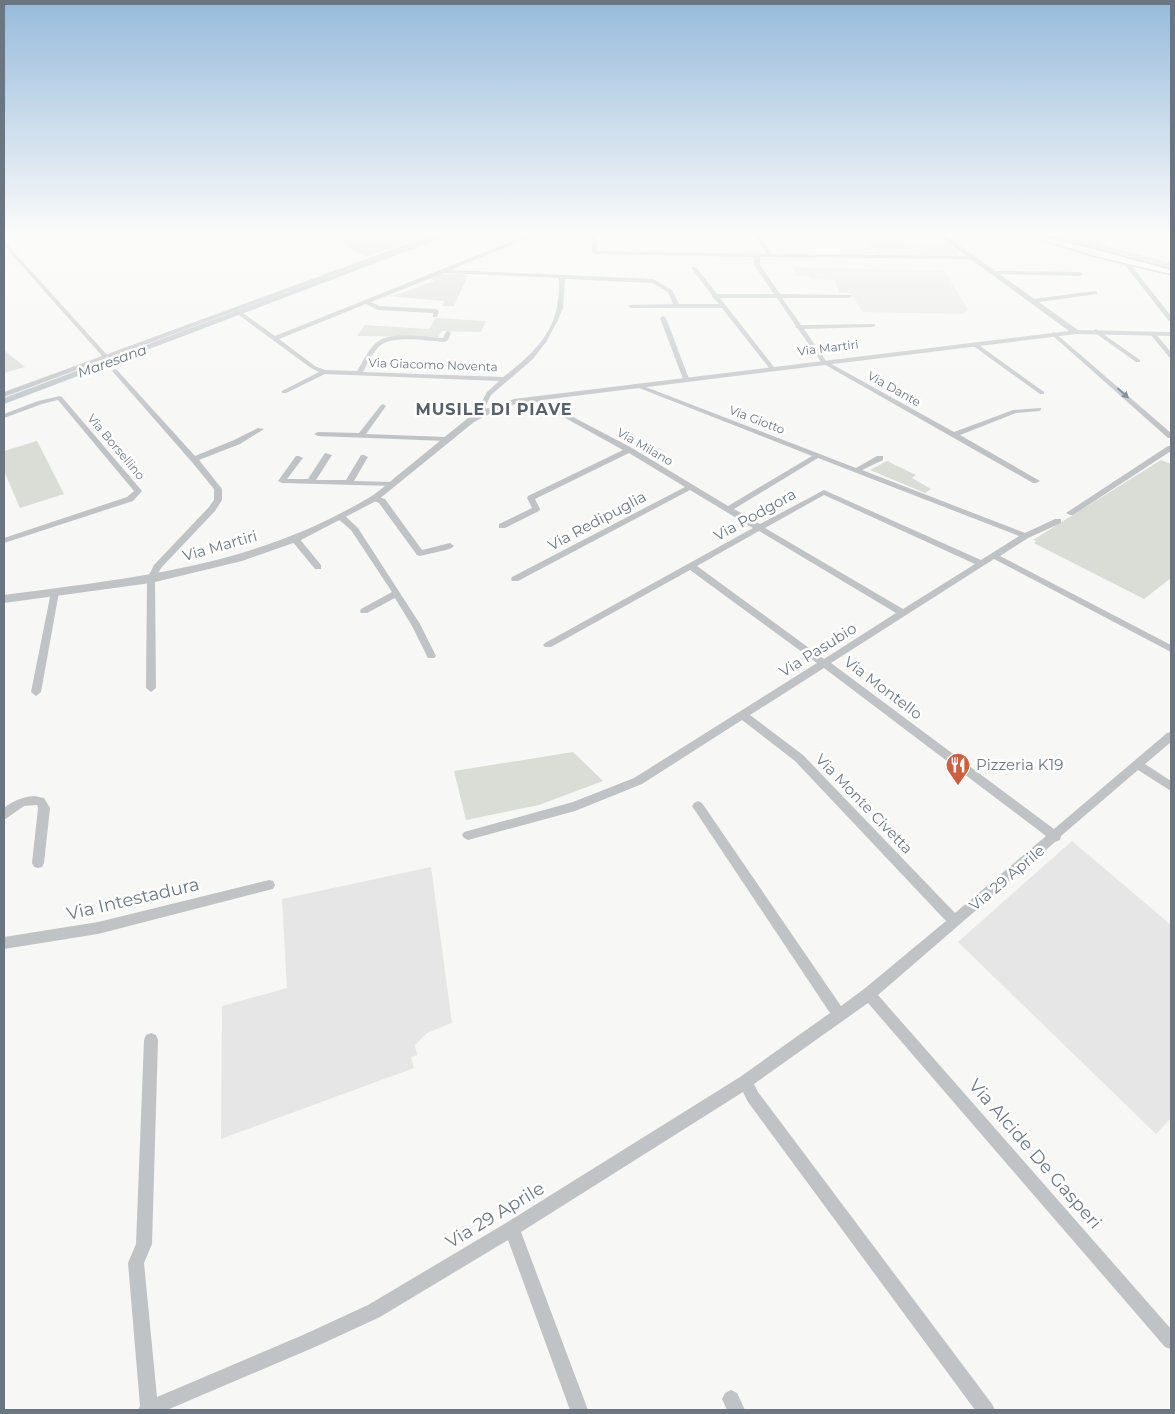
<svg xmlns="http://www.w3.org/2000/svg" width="1175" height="1414" font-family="Montserrat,sans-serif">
	<rect width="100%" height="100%" fill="#f7f7f5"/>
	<g fill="#e5e6e5">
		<polygon points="867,243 947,244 960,254 875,255"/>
		<polygon points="793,267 945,271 968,310 962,314 862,312 851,293 839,293 835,280 811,279 809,276 797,276"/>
		<polygon points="1072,841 1171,925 1171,1118 1156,1134 958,942"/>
		<polygon points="431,867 452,1023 427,1033 415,1045 417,1055 411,1057 414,1068 221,1139 222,1006 287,988 282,899"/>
	</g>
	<g fill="#d9ddd6">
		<polygon points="338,236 424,236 366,257 334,238"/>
		<polygon points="1042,236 1093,236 1113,240 1095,241 1113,248 1171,263 1171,269"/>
		<polygon points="441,274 468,275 454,306 442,306 444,301 388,296 399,294 434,281 431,278"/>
		<polygon points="436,318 486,321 481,332 442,331 438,337 357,336 365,325 429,329"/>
		<polygon points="4,350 25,367 4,373"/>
		<polygon points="37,441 64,494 20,508 4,471 4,451"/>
		<polygon points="1161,460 1171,464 1171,578 1144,599 1034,543 1036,541 1033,540"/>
		<polygon points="887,461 916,475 912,478 931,489 925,493 870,470"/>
		<polygon points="573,752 603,781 539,805 466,820 454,771"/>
	</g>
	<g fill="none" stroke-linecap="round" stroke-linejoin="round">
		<polygon fill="#bbc3c7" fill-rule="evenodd" points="437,236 447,236 4,404 4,398"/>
		<defs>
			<polygon id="secondary" points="1031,236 1044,236 1171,270 1171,274 1095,256"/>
		</defs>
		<use href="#secondary" stroke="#b4b8bc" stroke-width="3"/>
		<g fill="#bfc3c6" fill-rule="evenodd">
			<path d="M 525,236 L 532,236 L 451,270 L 653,279 L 672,290 L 679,304 L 719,304 L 712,297 L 712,295 L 692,269 L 692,267 L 696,267 L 717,294 L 774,294 L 754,265 L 754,257 L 595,254 L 592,252 L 592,236 L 596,236 L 597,251 L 767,254 L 755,236 L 760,236 L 772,254 L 972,256 L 970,259 L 760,257 L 760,265 L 780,294 L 851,295 L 852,296 L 849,298 L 782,298 L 801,325 L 875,324 L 875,326 L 873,327 L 804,329 L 826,361 L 954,432 L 1013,410 L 1041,408 L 1041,410 L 1039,411 L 1016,413 L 960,435 L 1040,481 L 1036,483 L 1033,483 L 822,363 L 798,329 L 795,327 L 796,326 L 777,298 L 720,298 L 774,367 L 775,368 L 772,370 L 770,369 L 722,308 L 631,308 L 628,306 L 629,305 L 673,304 L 668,292 L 652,283 L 565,279 L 563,308 L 558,320 L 546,342 L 533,359 L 491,395 L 485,407 L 489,412 L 486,414 L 479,407 L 487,392 L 499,381 L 325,374 L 286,393 L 282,393 L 282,391 L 319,372 L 311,368 L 232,310 L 237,309 L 275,336 ZM 444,273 L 559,278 C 559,288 559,297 557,306 C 552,337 527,359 503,377 L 363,372 C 368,363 373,351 381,345 C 394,335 429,341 445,342 L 448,340 L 451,333 L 448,331 L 446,332 L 443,338 C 425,337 391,331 377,342 C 368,349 363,362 357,371 L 325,370 L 315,366 L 279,339 L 366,304 L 378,310 L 433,313 L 433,317 L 437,317 L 439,311 L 436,309 L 379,306 L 371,302 Z"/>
			<polygon points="4,241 108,356 108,358 104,358 4,246"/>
			<polygon points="1129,260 1132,262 1130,264 1171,316 1171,322 1169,321 1124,264"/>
			<polygon points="994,271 1080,272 1083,274 1080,276 992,274 992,272"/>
			<polygon points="1095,291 1097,292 1097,294 1032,303 1029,301 1032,299"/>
			<polygon points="663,316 666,318 689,379 688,380 683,379 660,318"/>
			<polygon points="1096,329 1140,360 1140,362 1136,362 1094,332 1094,330"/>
			<polygon points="1054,332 1171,433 1171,438 1168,438 1052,335 1051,334"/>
			<polygon points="1150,332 1154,332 1171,352 1171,358 1169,357 1150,334"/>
			<polygon points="972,343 976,343 1044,392 1044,394 1040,394 972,345"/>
			<polygon points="115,369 117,370 195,456 234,440 258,428 264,429 240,444 199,460 222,489 222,500 215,511 161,568 155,579 156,688 151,692 146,688 147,579 154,565 209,507 214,500 214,489 191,461 113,372 112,371"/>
			<path d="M 634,384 L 638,384 L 856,468 L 877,456 L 883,456 L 883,460 L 862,470 L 1025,533 L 1055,519 L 1061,519 L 1061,523 L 1028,538 L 1000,556 L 1171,645 L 1171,652 L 994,559 L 831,663 L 1054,829 L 1167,733 L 1171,732 L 1171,742 L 1145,764 L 1171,781 L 1171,791 L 1138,770 L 1061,836 L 1060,840 L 1055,842 L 878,995 L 1171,1329 L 1171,1349 L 1165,1347 L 868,1003 L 754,1084 L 758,1092 L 992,1404 L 995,1410 L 975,1410 L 748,1102 L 743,1092 L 521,1232 L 588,1410 L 570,1410 L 508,1240 L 380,1317 L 315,1347 L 167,1410 L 138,1410 L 140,1406 L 128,1263 L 136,1244 L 144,1040 L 146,1035 L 151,1033 L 156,1035 L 158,1040 L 152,1244 L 144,1263 L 157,1397 L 303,1335 L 368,1305 L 506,1223 L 740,1077 L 830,1013 L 692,806 L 694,803 L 698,801 L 702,803 L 841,1006 L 864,989 L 946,921 L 795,761 L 742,720 L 642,784 L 575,811 L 468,840 L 464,838 L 462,835 L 464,832 L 573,802 L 634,778 L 817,663 L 690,570 L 551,647 L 545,647 L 543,645 L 545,643 L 753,528 L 690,490 L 518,581 L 512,581 L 511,579 L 512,577 L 685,487 L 629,453 L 535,499 L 540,509 L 539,511 L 505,528 L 499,528 L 499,524 L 532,508 L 527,498 L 528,496 L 623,450 L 531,399 L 531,397 L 535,397 L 632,448 L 728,506 L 812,456 L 634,386 ZM 818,458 L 1019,536 L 981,560 L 824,490 L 760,524 L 734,509 ZM 824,495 L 975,564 L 903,609 L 765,528 ZM 759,531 L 896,613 L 824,659 L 697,566 ZM 824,668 L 1046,836 L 955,913 L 803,755 L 750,715 Z"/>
			<polygon points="60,396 62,397 142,491 133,501 4,543 4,538 127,497 134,491 58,400 42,404 4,418 4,414 38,401"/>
			<polygon points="383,404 386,406 366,434 446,437 450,439 446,441 318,436 314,434 318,432 359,433 381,405"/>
			<polygon points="1168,446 1171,446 1171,451 1073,515 1070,515 1066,513"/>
			<polygon points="325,453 332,455 316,480 346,480 361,455 364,455 368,457 354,481 393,482 397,484 393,486 282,483 278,481 296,456 299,456 303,458 287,479 308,479"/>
			<polygon points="372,496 375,496 385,499 422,550 450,543 454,546 450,549 420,556 417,555 379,503 372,500"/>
			<polygon points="338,515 344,515 358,528 420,624 436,656 434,658 428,658 412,626 395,598 367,613 361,613 360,611 361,609 392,592 351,530 338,519"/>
			<polygon points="295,536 298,537 321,565 321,569 315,569 292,541 292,537"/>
			<polygon points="55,589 59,592 41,692 36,696 31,692 51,592"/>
			<path d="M 34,796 L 44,798 L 50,808 L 44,863 L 42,867 L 38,868 L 34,867 L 32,863 L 38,808 L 37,805 L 24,806 L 4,820 L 4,808 C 13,801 22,797 34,796 Z"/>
			<polygon points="269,880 273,881 275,885 273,889 269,890 98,934 4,949 4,937 98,922"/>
			<polygon points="731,1390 737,1393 745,1410 727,1410 722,1399 725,1393"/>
		</g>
		<g fill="#bfc3c6" fill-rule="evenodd">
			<polygon points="429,236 438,236 4,397 4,392"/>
			<path d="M 939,236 L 946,236 L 1078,330 L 1171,332 L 1171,336 L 1076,334 L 518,403 L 489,414 L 474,422 L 378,500 L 299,541 L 242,561 L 151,583 L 4,603 L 4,595 C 136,577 253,567 370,497 C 382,490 392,479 403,471 C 425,453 446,436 468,418 L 483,410 L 514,399 L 1069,331 Z"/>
		</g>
		<use href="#secondary" fill="#fff" fill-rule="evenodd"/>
	</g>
	<defs><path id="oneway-solid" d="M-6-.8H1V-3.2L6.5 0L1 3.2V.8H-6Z" transform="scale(1.25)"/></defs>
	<use fill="#6a7782" href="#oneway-solid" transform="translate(1123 393) rotate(42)"/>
	<linearGradient id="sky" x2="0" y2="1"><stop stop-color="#96badb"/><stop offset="0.54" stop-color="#fbfbfa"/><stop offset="1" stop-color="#fbfbfa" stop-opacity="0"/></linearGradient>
	<rect width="1175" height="434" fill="url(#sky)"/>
	<defs>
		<symbol id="restaurant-pin" viewBox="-11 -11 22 30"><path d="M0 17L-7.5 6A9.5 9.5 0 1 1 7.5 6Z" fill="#ce5f3e" stroke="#fff"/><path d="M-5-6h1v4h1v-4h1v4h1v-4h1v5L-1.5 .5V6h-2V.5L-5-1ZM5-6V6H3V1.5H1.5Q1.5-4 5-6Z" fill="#fff"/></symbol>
	</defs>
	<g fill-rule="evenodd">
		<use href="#restaurant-pin" x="944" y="751" width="28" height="38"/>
	</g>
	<g text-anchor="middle" stroke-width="5" stroke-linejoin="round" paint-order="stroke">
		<g font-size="12" fill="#6a7782" stroke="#fff">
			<text transform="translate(828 348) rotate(-7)" y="4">Via Martiri</text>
			<text transform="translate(433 365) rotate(2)" y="4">Via Giacomo Noventa</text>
			<text transform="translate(894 389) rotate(29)" y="4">Via Dante</text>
			<text transform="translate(757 420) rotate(21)" y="4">Via Giotto</text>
			<text transform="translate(116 447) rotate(50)" y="4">Via Borsellino</text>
			<text transform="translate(645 447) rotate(30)" y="4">Via Milano</text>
		</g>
		<g font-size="14" font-style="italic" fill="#66777e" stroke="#fff">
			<text transform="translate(112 361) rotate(-20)" y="5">Maresana</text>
		</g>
		<g font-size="15" fill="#6a7782" stroke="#fff">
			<text transform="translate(755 515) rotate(-29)" y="5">Via Podgora</text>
			<text transform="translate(597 521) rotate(-28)" y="5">Via Redipuglia</text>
			<text transform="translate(220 546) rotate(-16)" y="5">Via Martiri</text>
			<text transform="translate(818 650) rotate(-32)" y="5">Via Pasubio</text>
			<text transform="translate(883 688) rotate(37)" y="5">Via Montello</text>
			<text transform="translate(864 804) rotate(46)" y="5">Via Monte Civetta</text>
			<text transform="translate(1007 878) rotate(-40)" y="5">Via 29 Aprile</text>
		</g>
		<g font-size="15" fill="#6a7782" stroke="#fff" text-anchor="start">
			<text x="976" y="770">Pizzeria K19</text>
		</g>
		<g font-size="16" font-weight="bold" letter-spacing="1" fill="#576068" stroke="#fff">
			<text x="494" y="415">MUSILE DI PIAVE</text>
		</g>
		<g font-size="18" fill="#6a7782" stroke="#fff">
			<text transform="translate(133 899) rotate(-13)" y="6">Via Intestadura</text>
			<text transform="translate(1035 1154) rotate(49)" y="6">Via Alcide De Gasperi</text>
			<text transform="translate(495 1215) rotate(-31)" y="6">Via 29 Aprile</text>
		</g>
	</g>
	<rect width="1175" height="1414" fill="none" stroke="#6a7782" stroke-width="10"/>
</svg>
